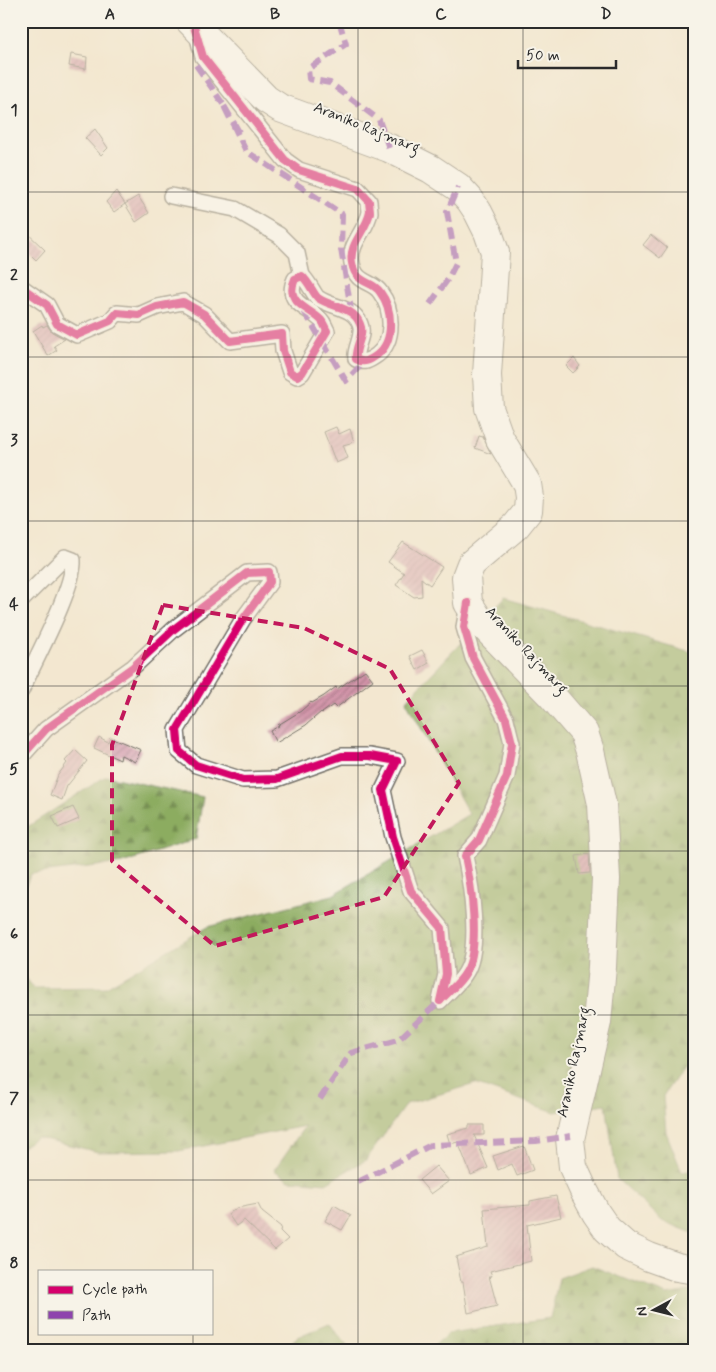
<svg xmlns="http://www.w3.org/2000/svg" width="716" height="1372" font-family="Mynerve,sans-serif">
	<defs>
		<pattern id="forest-firs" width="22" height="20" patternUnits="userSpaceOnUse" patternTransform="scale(1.25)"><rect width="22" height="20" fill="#8cac60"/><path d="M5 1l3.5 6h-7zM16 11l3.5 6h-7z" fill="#738c4f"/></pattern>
		<pattern id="building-hatch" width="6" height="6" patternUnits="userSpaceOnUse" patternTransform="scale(1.25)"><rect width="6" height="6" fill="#d193a8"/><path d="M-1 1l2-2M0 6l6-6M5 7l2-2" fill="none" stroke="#aa7889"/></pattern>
	</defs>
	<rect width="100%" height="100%" fill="#f7f3e8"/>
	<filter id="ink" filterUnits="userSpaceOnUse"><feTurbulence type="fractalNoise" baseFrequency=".02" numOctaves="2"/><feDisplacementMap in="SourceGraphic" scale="10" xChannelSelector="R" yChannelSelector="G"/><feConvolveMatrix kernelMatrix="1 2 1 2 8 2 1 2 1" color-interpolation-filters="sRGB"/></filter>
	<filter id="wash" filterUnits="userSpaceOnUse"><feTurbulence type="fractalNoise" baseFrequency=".0096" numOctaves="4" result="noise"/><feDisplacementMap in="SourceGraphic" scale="20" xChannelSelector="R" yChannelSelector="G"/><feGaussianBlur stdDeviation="1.12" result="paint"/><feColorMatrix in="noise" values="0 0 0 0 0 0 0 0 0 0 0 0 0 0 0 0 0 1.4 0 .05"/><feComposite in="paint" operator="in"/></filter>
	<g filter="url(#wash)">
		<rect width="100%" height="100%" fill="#f3e7d0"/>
		<g fill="url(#forest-firs)" stroke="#5c6c46">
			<polygon points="503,598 695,653 695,1054 689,1058 663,1096 666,1132 682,1172 695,1170 695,1234 662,1221 617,1179 606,1104 555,1112 475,1084 406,1104 366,1160 326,1183 289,1180 274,1170 305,1126 179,1151 98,1152 36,1137 21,1148 21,972 34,988 106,987 207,927 333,895 469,814 406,701"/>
			<polygon points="106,776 203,797 196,839 122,863 31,874 21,896 21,831"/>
			<polygon points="592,1266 667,1295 695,1290 695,1351 428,1351 449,1333 550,1318 559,1278"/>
			<polygon points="329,1323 352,1351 282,1351 297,1337"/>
		</g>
		<g id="blocks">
			<g fill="url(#building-hatch)">
				<polygon points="71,54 87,57 86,69 69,66"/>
				<polygon points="95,129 108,148 101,155 85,138"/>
				<polygon points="116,191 125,204 114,212 106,202"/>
				<polygon points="138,196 149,213 136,222 125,204"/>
				<polygon points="21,227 45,250 36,260 21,245"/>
				<polygon points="651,235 667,248 660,258 643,245"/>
				<polygon points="42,325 43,327 47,325 52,332 65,339 54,346 57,350 48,356 33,331"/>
				<polygon points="574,358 580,366 573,373 566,366"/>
				<polygon points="336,427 339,434 350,429 354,442 343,445 348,458 336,463 324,432"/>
				<polygon points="479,436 483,437 491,454 475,448"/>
				<polygon points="403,542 442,567 430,585 421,578 422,596 414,597 396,585 404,573 388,562"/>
				<polygon points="422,650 429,663 417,670 410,656"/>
				<polygon points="365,670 373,680 336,708 333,705 322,713 321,712 306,725 276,743 270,731 279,726 278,725 301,711 311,702 312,703 324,696 336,687 337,689"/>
				<polygon points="99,737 108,742 110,737 141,750 135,762 121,755 120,760 94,748"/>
				<polygon points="75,750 87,761 67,786 62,800 50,795 58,775 67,763 65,761"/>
				<polygon points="73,807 79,819 58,828 52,816"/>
				<polygon points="589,854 590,873 579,874 576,856"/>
				<polygon points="469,1125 484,1125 484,1135 474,1135 488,1168 471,1175 458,1142 450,1144 447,1134 469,1128"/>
				<polygon points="524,1146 533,1170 517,1176 512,1164 498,1170 493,1156"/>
				<polygon points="436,1166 449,1181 431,1194 419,1180"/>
				<polygon points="556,1196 561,1217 527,1225 531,1261 490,1271 492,1276 489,1276 497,1306 468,1313 463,1282 461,1282 456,1257 488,1247 484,1209 530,1205 530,1201"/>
				<polygon points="258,1204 262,1212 281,1227 280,1231 288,1239 275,1250 244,1220 236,1226 228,1214 237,1208"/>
				<polygon points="334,1205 351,1215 342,1230 325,1221"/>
			</g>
		</g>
	</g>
	<g filter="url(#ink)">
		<use href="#blocks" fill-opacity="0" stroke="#716d65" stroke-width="1"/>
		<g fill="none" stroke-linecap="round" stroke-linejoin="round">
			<defs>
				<g id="street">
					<polyline points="171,196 235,209 279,235 297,253 302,276"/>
					<path d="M 21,287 L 47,305 L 57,324 L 77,335 L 110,321 L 117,313 L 139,315 L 157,307 L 183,302 L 204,314 L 230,341 L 282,334 L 283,351 L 290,372 L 297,376 L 302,373 L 327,331 C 325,328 324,323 321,320 C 308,307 284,303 295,279 L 302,276 C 309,282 314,295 318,298 C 332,308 353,306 360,324 C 365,336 354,347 356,359 C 364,364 370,360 377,355 C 395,341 393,309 380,292 C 372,280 356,285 352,263 C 348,244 367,230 370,212 C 370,209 369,204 369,201 L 358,189 L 299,170 L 285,160 L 203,57 L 197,34"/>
					<path d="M 21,601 L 65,557 L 73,560 C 75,587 34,662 21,691"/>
					<path d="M 21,757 L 46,729 L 133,667 L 174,629 L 247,573 L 269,572 L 270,582 L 243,619 L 177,730 L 179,751 L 196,765 L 243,780 L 277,779 L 342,756 L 370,756 L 397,761 L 383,790 L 393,837 L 411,891 L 442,928 L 446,974 L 440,1001 C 448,992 460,983 466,972 C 481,947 471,884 465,856 L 479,840 L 507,776 L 512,743 L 506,719 L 473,658 L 464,627 L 468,604"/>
				</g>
				<polyline id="highway" points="190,21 266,99 280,108 389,148 431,169 458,187 470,200 478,212 488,232 495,252 487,375 489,408 500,439 527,484 529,497 528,511 516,526 471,564 466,577 468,603 482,624 552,696 584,733 590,751 602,804 606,879 602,967 597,1022 570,1139 573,1167 584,1191 596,1213 607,1229 626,1246 649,1257 677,1267 695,1270"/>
			</defs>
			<use href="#street" stroke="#716d65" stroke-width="18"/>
			<use href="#highway" stroke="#716d65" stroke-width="30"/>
			<use href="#street" stroke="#fff" stroke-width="15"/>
			<use href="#highway" stroke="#fff" stroke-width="28"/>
			<g stroke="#8e44ad" stroke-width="6" stroke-dasharray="12 6" stroke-linecap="butt">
				<polyline points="339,21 346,44 308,69 309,79 330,83 379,120 389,148"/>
				<polyline points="196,65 223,104"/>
				<polyline points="239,132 223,104 246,151 342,214 341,249 352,316"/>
				<polyline points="430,304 448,279 456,263 447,212 458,187"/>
				<polyline points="304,311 346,381 360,366 359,358"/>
				<polyline points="320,1099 351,1053 398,1040 440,1001"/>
				<polyline points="358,1182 431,1145 536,1141 571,1136"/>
			</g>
			<defs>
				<g id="cycleway">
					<path d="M 21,287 L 47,305 L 57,324 L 77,335 L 110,321 L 117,313 L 139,315 L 157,307 L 183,302 L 204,314 L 230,341 L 282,334 L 283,351 L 290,372 L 297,376 L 302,373 L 327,331 C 325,328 324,323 321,320 C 308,307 284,303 295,279 L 302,276 C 309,282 314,295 318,298 C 332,308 353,306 360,324 C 365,336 354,347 356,359 C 364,364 370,360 377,355 C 395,341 393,309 380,292 C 372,280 356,285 352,263 C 348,244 367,230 370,212 C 370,209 369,204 369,201 L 358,189 L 299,170 L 285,160 L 203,57 L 193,23"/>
					<path d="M 21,757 L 46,729 L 133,667 L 174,629 L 247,573 L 269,572 L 270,582 L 243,619 L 177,730 L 179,751 L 196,765 L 243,780 L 277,779 L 342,756 L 370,756 L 397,761 L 383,790 L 393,837 L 411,891 L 442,928 L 446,974 L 440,1001 C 448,992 460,983 466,972 C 481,947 471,884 465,856 L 479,840 L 507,776 L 512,743 L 506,719 L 473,658 L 464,627 L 468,603"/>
				</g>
			</defs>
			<use href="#cycleway" stroke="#f7f3e8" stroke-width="11"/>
			<use href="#cycleway" stroke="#d6006c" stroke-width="8"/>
		</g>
	</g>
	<path d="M0 0H716V1372H0ZM 163,605 L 304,628 L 390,669 L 459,783 L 384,897 L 215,946 L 112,861 L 112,745 Z" fill="#f3e7d0" fill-opacity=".55" fill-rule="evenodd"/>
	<path fill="none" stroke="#c2185b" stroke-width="4" stroke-dasharray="10 6" stroke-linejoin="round" d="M 163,605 L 304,628 L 390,669 L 459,783 L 384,897 L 215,946 L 112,861 L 112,745 Z"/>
	<path fill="none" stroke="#2b2b2b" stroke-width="1" stroke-opacity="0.55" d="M 193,21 L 193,1271M 358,21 L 358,1351M 523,21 L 523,1351M 21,192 L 695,192M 21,357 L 695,357M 21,521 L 695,521M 21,686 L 695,686M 21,851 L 695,851M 21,1015 L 695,1015M 21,1180 L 695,1180M 193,1333 L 193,1351"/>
	<g text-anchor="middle" stroke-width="4" stroke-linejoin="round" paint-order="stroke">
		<g font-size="15" fill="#2b2b2b" stroke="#f7f3e8">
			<text transform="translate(367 127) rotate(22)" y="5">Araniko Rajmarg</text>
			<text transform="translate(527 650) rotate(47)" y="5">Araniko Rajmarg</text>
			<text transform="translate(573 1062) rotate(-78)" y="5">Araniko Rajmarg</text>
		</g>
	</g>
	<rect width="716" height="1372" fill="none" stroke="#f7f3e8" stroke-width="55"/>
	<rect x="38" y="1270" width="175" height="65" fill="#f7f3e8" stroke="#a5a39c"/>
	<rect x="48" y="1286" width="25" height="8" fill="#d6006c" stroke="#a5a39c"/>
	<text x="82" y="1294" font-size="15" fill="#2b2b2b">Cycle path</text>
	<rect x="48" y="1311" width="25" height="8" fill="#8e44ad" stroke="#a5a39c"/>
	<text x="82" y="1320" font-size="15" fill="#2b2b2b">Path</text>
	<g transform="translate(654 1310) rotate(263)" stroke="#f7f3e8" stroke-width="4" paint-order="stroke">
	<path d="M0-4L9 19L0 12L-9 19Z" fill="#2b2b2b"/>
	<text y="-8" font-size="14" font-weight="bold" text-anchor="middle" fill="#2b2b2b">N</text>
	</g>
	<path d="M518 60v8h98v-8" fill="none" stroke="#2b2b2b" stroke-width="2.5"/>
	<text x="526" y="60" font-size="15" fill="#2b2b2b" stroke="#f7f3e8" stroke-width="4" paint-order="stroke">50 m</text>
	<rect x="28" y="28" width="660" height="1316" fill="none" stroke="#2b2b2b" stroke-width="2"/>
	<g font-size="16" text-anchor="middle" font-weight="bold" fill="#2b2b2b">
		<text x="110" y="19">A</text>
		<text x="275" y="19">B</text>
		<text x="441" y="19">C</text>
		<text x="606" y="19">D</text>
		<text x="14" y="115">1</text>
		<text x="14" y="280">2</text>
		<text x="14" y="445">3</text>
		<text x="14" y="609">4</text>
		<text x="14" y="774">5</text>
		<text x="14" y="939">6</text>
		<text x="14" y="1103">7</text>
		<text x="14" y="1268">8</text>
	</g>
</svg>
